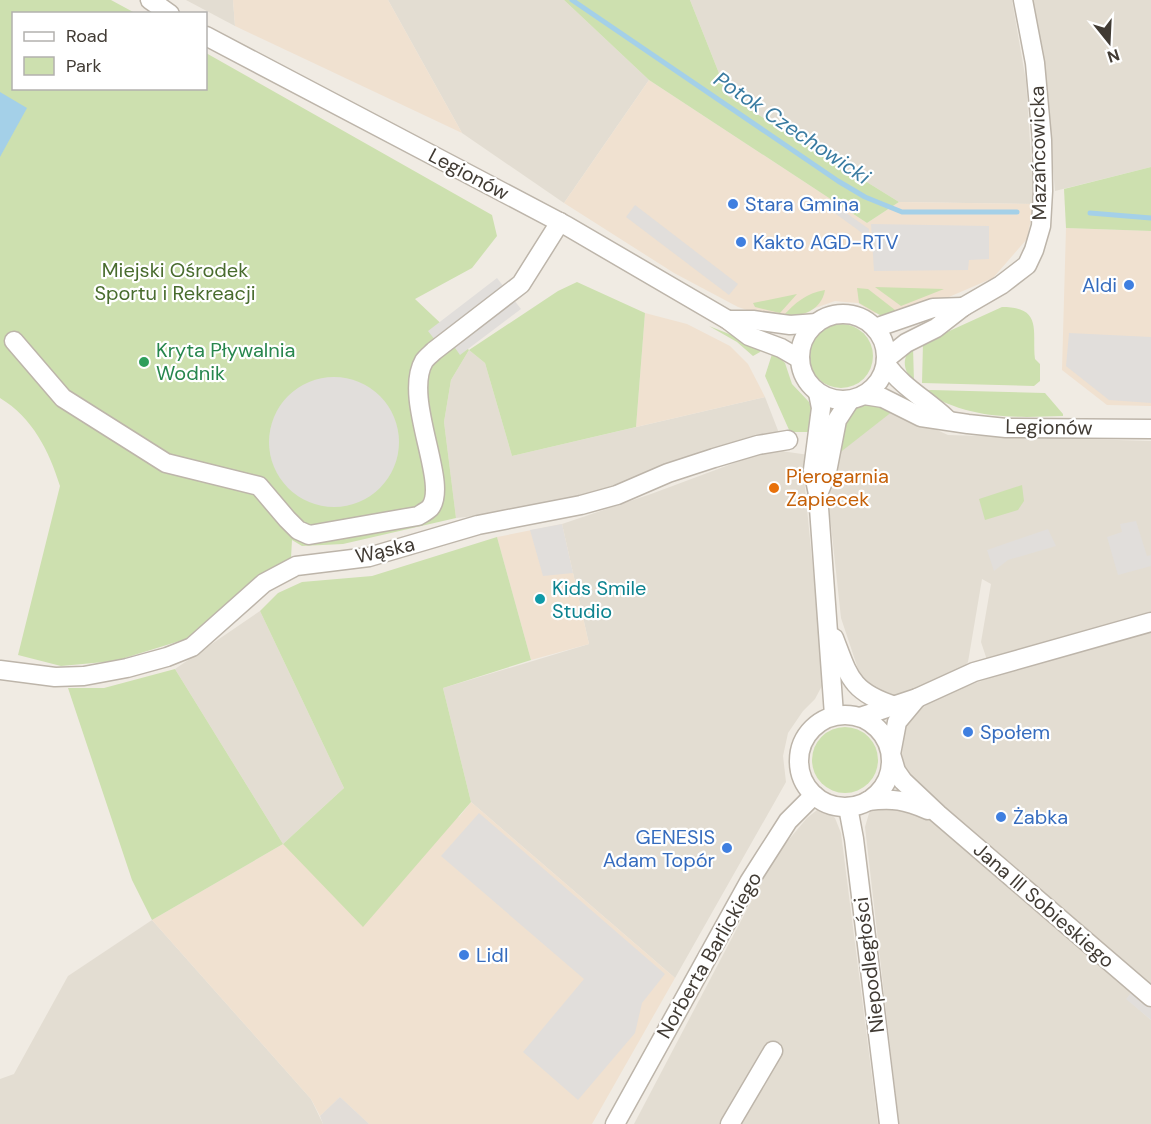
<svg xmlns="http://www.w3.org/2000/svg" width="1151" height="1124" font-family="'DM Sans',sans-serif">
	<rect width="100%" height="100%" fill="#f0ebe3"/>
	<g fill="#e3ddd2">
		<polygon points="186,0 233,0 235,26"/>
		<polygon points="388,0 564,0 649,80 564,203 462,133"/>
		<polygon points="690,0 1012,0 1026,81 1034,204 899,202 728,96"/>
		<polygon points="1032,0 1151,0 1151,167 1055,191 1044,65"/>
		<polygon points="469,350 485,363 512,456 765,397 779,433 755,435 665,464 614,487 579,496 475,516 456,518 444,422 451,380"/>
		<polygon points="879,404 948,435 1151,441 1151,612 987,660 981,642 991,584 982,579 968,662 959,673 898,697 874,694 862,681 841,618 829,507 832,463 847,415 861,405"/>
		<polygon points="781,451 809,455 804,478 824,682 815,699 803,711 788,733 783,756 786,782 675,978 471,802 443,688 589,644 562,524 651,494 761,453"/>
		<polygon points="260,611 344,788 283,844 175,669"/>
		<polygon points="1151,631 1151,987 922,790 905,772 902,754 905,727 914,714 937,697 1006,672"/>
		<polygon points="903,805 936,823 1132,992 1127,999 1151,1020 1151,1124 899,1124 865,827 870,810"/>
		<polygon points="817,810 826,811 835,818 841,833 878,1124 634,1124 775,856 807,818"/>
		<polygon points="152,920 311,1099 323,1124 0,1124 0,1079 14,1074 68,976"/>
	</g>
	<g fill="#f0e1d0">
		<polygon points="233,0 388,0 462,133 235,26"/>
		<polygon points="649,80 867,223 899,202 1034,204 1027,239 993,278 935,303 899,315 874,313 858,303 845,302 835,301 815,308 801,316 759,314 738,307 674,273 564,203"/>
		<polygon points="1066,228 1151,231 1151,406 1107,405 1062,370"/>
		<polygon points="645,313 687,324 730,346 748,364 765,397 636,427"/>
		<polygon points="562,524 589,644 531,660 497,537"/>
		<polygon points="471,802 675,978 592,1124 369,1124 340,1097 320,1116 311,1099 152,920 283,844 459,817"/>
	</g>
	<polygon fill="#e2ddd8" points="340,1097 369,1124 323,1124 320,1116"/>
	<g fill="#cde0af">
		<path d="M 0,0 L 111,0 L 135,13 L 14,14 L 14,88 L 206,88 L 206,53 L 492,215 L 497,236 L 472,268 L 415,299 L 469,350 L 558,291 L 577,282 L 645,313 L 636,427 L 512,456 L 485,363 L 469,350 L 451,380 L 444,422 L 456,518 L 343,544 L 302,546 L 292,540 L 291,558 L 256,580 L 186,639 L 115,661 L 61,666 L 18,655 L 60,486 C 49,451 33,418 0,398 Z"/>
		<polygon points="564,0 690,0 728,96 899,202 867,223 649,80"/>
		<polygon points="1151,167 1151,231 1066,228 1064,189"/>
		<polygon points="875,287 944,289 901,306"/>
		<polygon points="857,288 868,289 895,310 899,315 885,318 859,303"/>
		<path d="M 825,290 C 821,312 801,316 782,317 C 795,303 806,293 825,290 Z"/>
		<polygon points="797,294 780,313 755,307 753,303"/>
		<path d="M 1002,307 C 1043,307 1032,331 1035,359 L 1040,364 L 1040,381 L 1034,386 L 922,383 L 923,343 Z"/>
		<circle cx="841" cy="356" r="32"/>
		<polygon points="709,326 762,347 760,352 753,356 737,342"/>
		<path d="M 913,347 L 914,382 C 904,372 900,358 913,347 Z"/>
		<polygon points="773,351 785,363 792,384 809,402 812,410 812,432 790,432 765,376"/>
		<path d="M 931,390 L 1045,393 L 1063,414 L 1063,416 C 1008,418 970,419 922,391 Z"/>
		<polygon points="879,404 893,411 833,458 847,415 861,405"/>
		<polygon points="1022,485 1024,501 1018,510 985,520 979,499"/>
		<polygon points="497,537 531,660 443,688 471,802 363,927 283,844 152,920 132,880 68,688 104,688 175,669 283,844 344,788 260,611 278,593 302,582 372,576"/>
		<circle cx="845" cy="760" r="33"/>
	</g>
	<g fill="#e1dedb">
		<polygon points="832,203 869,229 869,238 825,206"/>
		<polygon points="635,205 738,284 729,295 626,217"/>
		<polygon points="871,224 989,226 989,259 969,260 968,270 874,271"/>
		<polygon points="497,278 521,309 460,355 453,345 435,340 428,331"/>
		<polygon points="1069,333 1151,337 1151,403 1109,400 1066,366"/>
		<circle cx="334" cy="442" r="65"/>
		<polygon points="1136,521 1147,556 1151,555 1151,566 1118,575 1107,537 1122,532 1120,524"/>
		<polygon points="562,524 573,573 543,576 530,530"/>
		<polygon points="1048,529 1056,546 1008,560 994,571 987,550"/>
		<polygon points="479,813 665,974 642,1003 635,1033 578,1100 523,1052 584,979 441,856"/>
		<polygon points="1132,992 1151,1008 1151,1020 1126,999"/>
	</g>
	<polygon fill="#a4d0e8" points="0,92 27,108 0,157"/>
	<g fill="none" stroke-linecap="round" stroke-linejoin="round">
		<g stroke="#a4d0e8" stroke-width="5">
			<polyline points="572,0 838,181 865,197 902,212 1017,212"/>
			<polyline points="1090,213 1151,218"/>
		</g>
		<defs>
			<g id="minor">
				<polyline points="150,0 170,14"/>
				<polyline points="206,36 567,226 728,320 749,336 781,348 800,359"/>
				<circle cx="843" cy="357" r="43"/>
				<polyline points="728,320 753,320 790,325 817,323"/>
				<polyline points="875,328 933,308 963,307"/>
				<path d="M 14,341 L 63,398 L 166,463 L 259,486 L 287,519 L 298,530 L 309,535 L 418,516 C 421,514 427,511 430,508 C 450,484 402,399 424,361 C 426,358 431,354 434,351 L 521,284 L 560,222"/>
				<polyline points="886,359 906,343 936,328 963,307 1001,285 1027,265 1034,250 1041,226 1043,191 1042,140 1035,63 1023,0"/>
				<path d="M 886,364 C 902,387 927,400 947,419"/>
				<polyline points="818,393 821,408 813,470 818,494 834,715"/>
				<polyline points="864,395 883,398 921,417 968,424 1006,428 1151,429"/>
				<polyline points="818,494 827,472 837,420 850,400"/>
				<path d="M 834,638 C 849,677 851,692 895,706"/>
				<polyline points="0,670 55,677 84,676 127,668 167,657 192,647 264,583 296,566 369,557 478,525 581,505 617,495 668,473 714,458 758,445 788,440"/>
				<polyline points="917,698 897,722 891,754 896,771 903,781 938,814 1151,997"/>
				<circle cx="845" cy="761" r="46"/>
				<polyline points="860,717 917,698 974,672 1151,622"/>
				<path d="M 868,801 C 893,798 905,800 928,810"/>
				<polyline points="848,807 854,839 889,1124"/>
				<polyline points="615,1124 749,882 788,821 814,795"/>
				<polyline points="730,1124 773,1051"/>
			</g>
		</defs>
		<use href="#minor" stroke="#bdb5aa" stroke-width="21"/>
		<use href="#minor" stroke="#fff" stroke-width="18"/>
	</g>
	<g fill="#3f7fe0" stroke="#fff" stroke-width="2">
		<circle cx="733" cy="204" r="6"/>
		<circle cx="741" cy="242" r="6"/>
		<circle cx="1129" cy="285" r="6"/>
		<circle cx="968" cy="732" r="6"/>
		<circle cx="1001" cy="817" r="6"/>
		<circle cx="727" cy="848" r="6"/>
		<circle cx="464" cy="955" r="6"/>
	</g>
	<circle fill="#2e9e5b" stroke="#fff" stroke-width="2" cx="144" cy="362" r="6"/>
	<circle fill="#e8710a" stroke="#fff" stroke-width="2" cx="774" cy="488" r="6"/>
	<circle fill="#0f9aa8" stroke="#fff" stroke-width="2" cx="540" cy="599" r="6"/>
	<g text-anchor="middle" stroke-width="4.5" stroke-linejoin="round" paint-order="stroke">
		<g font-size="20" fill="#413b34" stroke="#fff">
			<text transform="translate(1038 153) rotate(-91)" y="7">Mazańcowicka</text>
			<text transform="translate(469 174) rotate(28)" y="7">Legionów</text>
			<text transform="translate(1049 427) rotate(1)" y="7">Legionów</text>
			<text transform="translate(385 550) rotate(-13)" y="7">Wąska</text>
			<text transform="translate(1044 905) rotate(41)" y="7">Jana III Sobieskiego</text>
			<text transform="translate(709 955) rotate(-60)" y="7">Norberta Barlickiego</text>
			<text transform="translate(869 965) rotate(-97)" y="7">Niepodległości</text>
		</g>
		<g font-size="20" fill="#366cbe" stroke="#fff" text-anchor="start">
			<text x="745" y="211">Stara Gmina</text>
			<text x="753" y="249">Kakto AGD-RTV</text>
			<text x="1117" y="292" text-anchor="end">Aldi</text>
			<text x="980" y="739">Społem</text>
			<text x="1013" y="824">Żabka</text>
			<text x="715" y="844" text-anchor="end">GENESIS<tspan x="715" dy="23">Adam Topór</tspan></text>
			<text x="476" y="962">Lidl</text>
		</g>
		<g font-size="20" fill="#496c2e" stroke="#fff">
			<text x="175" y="277">Miejski Ośrodek<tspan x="175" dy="23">Sportu i Rekreacji</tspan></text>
		</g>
		<g font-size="20" fill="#27864d" stroke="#fff" text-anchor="start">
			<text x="156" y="357">Kryta Pływalnia<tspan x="156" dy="23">Wodnik</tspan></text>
		</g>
		<g font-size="20" fill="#c56008" stroke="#fff" text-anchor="start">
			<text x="786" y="483">Pierogarnia<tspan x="786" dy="23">Zapiecek</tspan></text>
		</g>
		<g font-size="20" fill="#0d838f" stroke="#fff" text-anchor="start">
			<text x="552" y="595">Kids Smile<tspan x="552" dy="23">Studio</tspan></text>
		</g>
		<g font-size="21" font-style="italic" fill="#397ba1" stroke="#fff">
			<text transform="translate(792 128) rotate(34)" y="7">Potok Czechowicki</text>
		</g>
	</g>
	<rect x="12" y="12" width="195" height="78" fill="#ffffff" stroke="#b3b1ae" stroke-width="1.5"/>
	<rect x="24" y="32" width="30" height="9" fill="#ffffff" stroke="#b3b1ae" stroke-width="1.5"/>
	<text x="66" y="42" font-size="18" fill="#413b34">Road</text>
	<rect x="24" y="57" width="30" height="18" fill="#cde0af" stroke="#b3b1ae" stroke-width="1.5"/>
	<text x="66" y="72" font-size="18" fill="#413b34">Park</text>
	<g transform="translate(1109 42) rotate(162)" stroke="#ffffff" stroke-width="4.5" paint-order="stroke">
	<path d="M0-4.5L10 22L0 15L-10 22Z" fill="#413b34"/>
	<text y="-9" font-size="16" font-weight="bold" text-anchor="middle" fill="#413b34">N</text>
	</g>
</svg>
